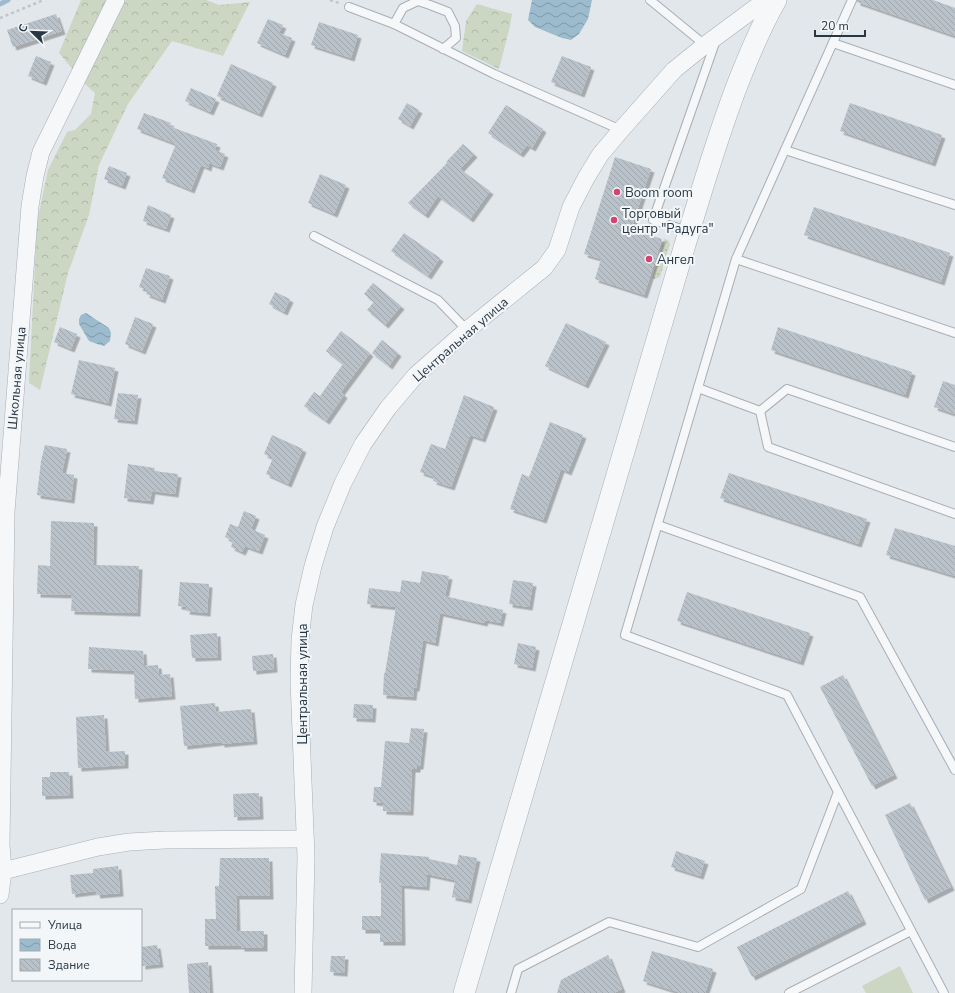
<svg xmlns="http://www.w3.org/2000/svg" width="955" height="993" font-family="'Nunito Sans',sans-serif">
	<defs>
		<pattern id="grass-dots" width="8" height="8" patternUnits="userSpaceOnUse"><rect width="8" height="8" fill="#cbd6c3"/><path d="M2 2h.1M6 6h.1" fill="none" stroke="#aeb8a9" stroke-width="1.8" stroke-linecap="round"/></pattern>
		<pattern id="forest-crowns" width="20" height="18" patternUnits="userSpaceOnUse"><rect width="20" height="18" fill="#cbd6c3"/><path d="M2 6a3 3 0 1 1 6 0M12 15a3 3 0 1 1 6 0" fill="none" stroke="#aeb8a9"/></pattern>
		<pattern id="water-waves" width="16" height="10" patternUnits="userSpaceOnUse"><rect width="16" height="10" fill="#9cbbcd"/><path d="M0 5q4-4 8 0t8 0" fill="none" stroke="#7f99a8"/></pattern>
		<pattern id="building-back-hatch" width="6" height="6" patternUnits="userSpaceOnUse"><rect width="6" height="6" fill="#b9c1c9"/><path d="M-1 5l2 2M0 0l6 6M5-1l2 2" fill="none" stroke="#9fa6ae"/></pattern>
		<filter id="shadow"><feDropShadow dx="3.5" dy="3.5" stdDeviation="0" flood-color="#0004"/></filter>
	</defs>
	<rect width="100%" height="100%" fill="#e2e7eb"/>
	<polygon fill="url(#grass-dots)" points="664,239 668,240 670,244 660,277 655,279 652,278"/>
	<g fill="url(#forest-crowns)">
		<polygon points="81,0 206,0 219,5 250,2 223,56 172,41 128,104 99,165 89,215 68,273 40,390 29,383 37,222 48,170 67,132 75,130 91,114 95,93 85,84 59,53"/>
		<polygon points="477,4 512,14 510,26 499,69 462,51 466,21"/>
	</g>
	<polygon fill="#cbd6c3" points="900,966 913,993 866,993 862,986"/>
	<g fill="url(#water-waves)">
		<polygon points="532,0 592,0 588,19 579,34 571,40 562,38 535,27 528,20"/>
		<polygon points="86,313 109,328 111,333 110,341 104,346 97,344 89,341 79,324 79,319 81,315"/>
	</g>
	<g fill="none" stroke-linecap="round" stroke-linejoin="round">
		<polyline stroke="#9cbbcd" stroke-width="5" points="0,4 8,0"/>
	</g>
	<g fill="url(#building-back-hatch)" filter="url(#shadow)">
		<polygon points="857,0 933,0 955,8 955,36 857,2"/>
		<polygon points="56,14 62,31 13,47 7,30"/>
		<polygon points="268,19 283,25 279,33 292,38 285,55 257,43"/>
		<polygon points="319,22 358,35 351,58 311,45"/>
		<polygon points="36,56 51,62 43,82 28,76"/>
		<polygon points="562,56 591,67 581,94 551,82"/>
		<polygon points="231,64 273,83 259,114 217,96"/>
		<polygon points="191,88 216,99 210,112 185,101"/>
		<polygon points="407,103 419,110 410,126 398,119"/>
		<polygon points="850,103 942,135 932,163 840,131"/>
		<polygon points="506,105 543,129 532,148 527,145 520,154 488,133"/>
		<polygon points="144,113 171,123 169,126 217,144 215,150 225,154 220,167 209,163 208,168 201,165 191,190 162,178 176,144 137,129"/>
		<polygon points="463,144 474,154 460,169 490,191 470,219 438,196 425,215 408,203 447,163 446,162"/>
		<polygon points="615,157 651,169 631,229 662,239 644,295 595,279 601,259 584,254"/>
		<polygon points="109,166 127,173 122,186 104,179"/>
		<polygon points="320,174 346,185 334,214 308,203"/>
		<polygon points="148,205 171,215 166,229 143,221"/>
		<polygon points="814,207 950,253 941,282 804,235"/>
		<polygon points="404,233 440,258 428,276 391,251"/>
		<polygon points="146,268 170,276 162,300 146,294 148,290 139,287"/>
		<polygon points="373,283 401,306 385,325 367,310 374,302 364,294"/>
		<polygon points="275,292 290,299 284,312 269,304"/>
		<polygon points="135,317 153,324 142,351 125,344"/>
		<polygon points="566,323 606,342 585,385 545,366"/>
		<polygon points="60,327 77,334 71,349 54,342"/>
		<polygon points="778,327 912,372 905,395 771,350"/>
		<polygon points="341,331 370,353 341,392 344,395 326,421 304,406 314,392 320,396 343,364 326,351"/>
		<polygon points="382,340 398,353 389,366 372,353"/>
		<polygon points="79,360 115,368 108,403 71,394"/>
		<polygon points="943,381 955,385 955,414 934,407"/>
		<polygon points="118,393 138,395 134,421 114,419"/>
		<polygon points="464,395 494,407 482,439 470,435 451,487 433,481 434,477 420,472 431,444 445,449"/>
		<polygon points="550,422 583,435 568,472 561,469 543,520 510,509 522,474 529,477"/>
		<polygon points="272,435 303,449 288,484 266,474 273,458 264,454"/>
		<polygon points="45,445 67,449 62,473 74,475 71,500 37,495 41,461"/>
		<polygon points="128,464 155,468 154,471 178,474 175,494 152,491 150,501 124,498"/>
		<polygon points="729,473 867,519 858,544 720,498"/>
		<polygon points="244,511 256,516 251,529 265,535 259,551 245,546 242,552 231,547 233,541 225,537 230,524 238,527"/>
		<polygon points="51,521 94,523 93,565 139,566 137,613 71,611 72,595 37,594 38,565 50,566"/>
		<polygon points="895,528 955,546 955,576 886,555"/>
		<polygon points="422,571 449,576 445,596 503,610 500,623 485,620 484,623 440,613 435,643 423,640 416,688 414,688 413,697 383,695 384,673 385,673 396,607 367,604 369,588 400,592 402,580 420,583"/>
		<polygon points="513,580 533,583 529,607 509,604"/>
		<polygon points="180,582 209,584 207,613 186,611 187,607 178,606"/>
		<polygon points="687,592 810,633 800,662 677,621"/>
		<polygon points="217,633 218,657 192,658 190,635"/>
		<polygon points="518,643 536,647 532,668 514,664"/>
		<polygon points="89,647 143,651 144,666 158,665 159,675 170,674 172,696 135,699 134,671 88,669"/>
		<polygon points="273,654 274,669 253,671 252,656"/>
		<polygon points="843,675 894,775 872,786 820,687"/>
		<polygon points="215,703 216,712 251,709 254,741 221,744 221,742 184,746 180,706"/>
		<polygon points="354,704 373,705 372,719 353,718"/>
		<polygon points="104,715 106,752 125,751 125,765 78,768 76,717"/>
		<polygon points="411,728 424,729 420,766 417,766 417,769 412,769 410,812 383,811 383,803 373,802 374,787 381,787 385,741 409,743"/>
		<polygon points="50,772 69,772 70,795 42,796 42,777 50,777"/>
		<polygon points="259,793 260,816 234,817 233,794"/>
		<polygon points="910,803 951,887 925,900 885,815"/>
		<polygon points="676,851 705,861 700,876 671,867"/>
		<polygon points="381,853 429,857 429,859 457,865 459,855 477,858 468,900 452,897 455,880 427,874 426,887 401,885 402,942 380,942 380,930 362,930 362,916 381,916 381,883 379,883"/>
		<polygon points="220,858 269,858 270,896 236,896 237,931 264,931 264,948 241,948 241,946 205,946 205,919 216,919 215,886 219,886"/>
		<polygon points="118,866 120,893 97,895 96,891 72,894 70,875 93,873 93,869"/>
		<polygon points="848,891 863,921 752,977 737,947"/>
		<polygon points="157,945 160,964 142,966 141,947"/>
		<polygon points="652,951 713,969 705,993 681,993 643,981"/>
		<polygon points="608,955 622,989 614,993 557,993 561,980"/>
		<polygon points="331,956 345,956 344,973 330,972"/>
		<polygon points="208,962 210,993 189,993 187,964"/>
	</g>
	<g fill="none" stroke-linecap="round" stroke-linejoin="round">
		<defs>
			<g id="service">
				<polyline points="650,0 705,45"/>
				<polyline points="852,0 736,259 625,635 787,695 944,993"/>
				<polyline points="349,7 394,24 494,74 621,130"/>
				<polyline points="394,24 403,8 418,1 430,5 448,12 455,26 456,38 443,49"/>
				<polyline points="833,43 955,85"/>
				<polyline points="785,150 955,205"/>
				<polyline points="688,231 653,220 716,40"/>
				<polyline points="314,236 438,300 467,330"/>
				<polyline points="736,259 955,333"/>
				<polyline points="698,388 760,411 768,447 955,514"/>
				<polyline points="760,411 787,389 955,447"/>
				<polyline points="658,525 860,597 955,770"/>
				<polyline points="511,993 518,969 609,922 698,947 801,889 838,792"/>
				<polyline points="789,993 911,931"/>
			</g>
			<g id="minor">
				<polyline points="3,871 98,847 129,842 165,840 305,839"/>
				<polyline points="0,895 3,871 1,845 6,512 30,206 35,176 41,152 116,0"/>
				<polyline points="303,993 306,857 299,681 300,640 304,605 313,566 325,527 343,483 363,444 388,408 416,375 467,330 544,268 557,250 571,207 586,178 600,155 621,130 674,70 705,45 766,0"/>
			</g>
			<path id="tertiary" d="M 464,993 L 684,248 C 701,193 717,137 738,83 C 749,55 761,26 776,0"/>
		</defs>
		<use href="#service" stroke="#a7afb6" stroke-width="10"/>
		<use href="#minor" stroke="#a7afb6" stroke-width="18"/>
		<use href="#tertiary" stroke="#a7afb6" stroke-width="22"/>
		<g stroke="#c0c5ca" stroke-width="2.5" stroke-dasharray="3 3" stroke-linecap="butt">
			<polyline points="330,0 339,3"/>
			<polyline points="0,18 44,0"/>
		</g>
		<use href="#service" stroke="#f5f7f9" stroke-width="8"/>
		<use href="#minor" stroke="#f5f7f9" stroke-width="17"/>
		<use href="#tertiary" stroke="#f5f7f9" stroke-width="21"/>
	</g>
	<g fill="#d54370" stroke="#f2f6f8" stroke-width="1.5">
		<circle cx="617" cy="192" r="4"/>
		<circle cx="614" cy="220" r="4"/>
		<circle cx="649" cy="259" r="4"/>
	</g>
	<g text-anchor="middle" stroke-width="4" stroke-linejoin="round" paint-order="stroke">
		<g font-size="13" fill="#293744" stroke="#f2f6f8" text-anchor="start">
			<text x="625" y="197">Boom room</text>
			<text x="622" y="218">Торговый<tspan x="622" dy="15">центр "Радуга"</tspan></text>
			<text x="657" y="264">Ангел</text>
		</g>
		<g font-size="13" fill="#293744" stroke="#f2f6f8">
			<text transform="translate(460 339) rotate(-41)" y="5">Центральная улица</text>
			<text transform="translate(16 378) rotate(-85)" y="5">Школьная улица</text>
			<text transform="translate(302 684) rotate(-90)" y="5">Центральная улица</text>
		</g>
	</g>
	<rect x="12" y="909" width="130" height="72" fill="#f2f6f8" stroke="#a2aab0"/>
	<rect x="20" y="922" width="20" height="6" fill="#f5f7f9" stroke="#a2aab0"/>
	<text x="48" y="929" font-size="12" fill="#293744">Улица</text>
	<rect x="20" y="939" width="20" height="12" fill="url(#water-waves)" stroke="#a2aab0"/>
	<text x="48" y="949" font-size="12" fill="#293744">Вода</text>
	<rect x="20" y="959" width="20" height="12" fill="url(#building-back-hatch)" stroke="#a2aab0"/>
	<text x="48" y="969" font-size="12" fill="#293744">Здание</text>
	<g transform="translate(32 32) rotate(293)" stroke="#f2f6f8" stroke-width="3" paint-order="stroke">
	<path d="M0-3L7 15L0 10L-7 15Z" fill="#293744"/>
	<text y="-6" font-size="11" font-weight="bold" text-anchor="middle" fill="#293744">С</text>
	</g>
	<path d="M815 30v6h50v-6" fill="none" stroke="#293744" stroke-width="2"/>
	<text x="821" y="30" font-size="12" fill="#293744" stroke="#f2f6f8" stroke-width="3" paint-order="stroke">20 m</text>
</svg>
